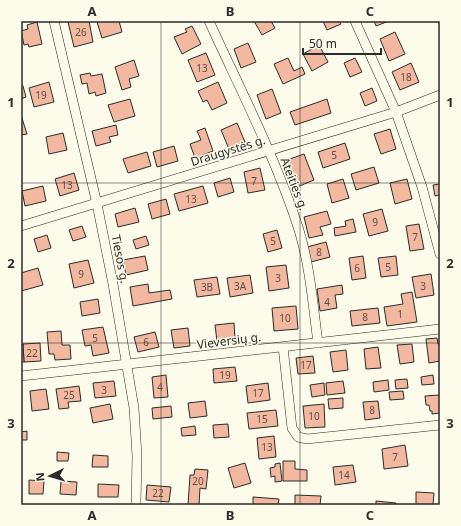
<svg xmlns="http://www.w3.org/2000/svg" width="461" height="526" font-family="'Noto Sans',sans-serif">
	<rect width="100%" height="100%" fill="#fdfbea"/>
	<g fill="#f2b8a0" stroke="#2b2b2b">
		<polygon points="73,21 89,21 93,42 74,47 68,22"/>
		<polygon points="99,21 119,21 122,32 102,38 97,22"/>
		<polygon points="254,21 271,21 275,28 262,35"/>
		<polygon points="323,21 339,21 341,24 327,30"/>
		<polygon points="374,21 389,21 376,26"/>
		<polygon points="37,22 42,44 29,47 28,44 24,45 21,31 28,29 27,25"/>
		<polygon points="192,26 201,44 182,54 174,37 187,32 185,29"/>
		<polygon points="395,32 405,54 389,61 380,39"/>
		<polygon points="248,43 256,62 241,68 234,49"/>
		<polygon points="319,45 328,62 312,71 303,54"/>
		<polygon points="206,53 215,75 197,82 188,60"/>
		<polygon points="288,58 294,71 302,67 305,74 283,84 274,64"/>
		<polygon points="355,58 362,72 350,77 344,63"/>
		<polygon points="134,60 139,76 129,79 131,87 122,90 115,67"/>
		<polygon points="411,63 419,82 400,90 392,72"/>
		<polygon points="90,73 91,76 102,74 106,93 96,96 95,92 89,94 87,83 82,84 80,75"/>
		<polygon points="49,82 54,102 34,107 29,88"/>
		<polygon points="218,82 227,103 212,110 207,100 203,102 198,91"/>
		<polygon points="21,86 23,86 26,97 21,99"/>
		<polygon points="372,88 377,101 365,106 360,93"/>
		<polygon points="272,89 281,113 266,119 257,95"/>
		<polygon points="130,99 135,116 114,122 108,105"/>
		<polygon points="327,99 331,113 295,125 290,112"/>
		<polygon points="21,115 27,134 21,135"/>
		<polygon points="237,123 245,142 229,149 221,130"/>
		<polygon points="116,125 118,135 109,137 111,142 96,146 92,131"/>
		<polygon points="205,128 213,151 195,158 190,144 201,140 197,131"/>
		<polygon points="390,129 396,149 381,154 374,134"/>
		<polygon points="63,133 67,150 49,154 46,137"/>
		<polygon points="345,143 350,159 323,168 318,152"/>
		<polygon points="174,146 178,161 157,167 153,152"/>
		<polygon points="147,152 151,166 128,173 123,159"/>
		<polygon points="304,154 314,180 297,187 287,160"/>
		<polygon points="374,167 379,183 356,190 351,174"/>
		<polygon points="260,168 265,190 248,193 244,172"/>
		<polygon points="74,173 79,190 60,196 55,179"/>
		<polygon points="230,178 234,192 218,197 214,183"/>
		<polygon points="343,179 349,198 332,203 327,184"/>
		<polygon points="407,179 412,199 395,204 390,183"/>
		<polygon points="440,184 440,195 435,196 433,185"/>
		<polygon points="43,186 46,201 25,206 22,191"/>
		<polygon points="203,186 208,203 179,211 174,194"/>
		<polygon points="166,199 170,214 152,219 148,204"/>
		<polygon points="135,208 139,222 118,227 115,214"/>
		<polygon points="382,209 388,231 369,236 363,214"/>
		<polygon points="327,211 331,224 320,227 323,235 309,238 304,217"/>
		<polygon points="353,219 356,232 335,236 334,228 346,226 345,221"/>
		<polygon points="419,224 424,249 410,251 406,226"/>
		<polygon points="82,226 86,237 73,241 69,230"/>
		<polygon points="277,230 282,248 268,252 263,234"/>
		<polygon points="47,235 51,248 38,252 34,239"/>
		<polygon points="146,236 149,245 136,249 133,240"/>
		<polygon points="326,242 330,257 311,262 307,247"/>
		<polygon points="145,256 148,270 126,275 123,260"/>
		<polygon points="363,256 366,278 352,280 349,258"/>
		<polygon points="396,256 398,275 381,277 378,258"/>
		<polygon points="88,260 94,283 74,288 69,264"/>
		<polygon points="286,265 289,288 269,291 266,267"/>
		<polygon points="38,268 43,285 21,291 21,273"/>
		<polygon points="431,274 434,295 416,298 412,277"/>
		<polygon points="250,275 253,293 230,297 227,278"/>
		<polygon points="217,277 220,294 197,297 194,280"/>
		<polygon points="148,284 149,293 170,290 172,299 133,306 130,287"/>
		<polygon points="342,285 343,294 335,295 337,308 320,311 317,289"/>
		<polygon points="412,292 417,322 387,326 384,307 403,304 401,294"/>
		<polygon points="98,299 100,313 82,316 80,302"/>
		<polygon points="296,306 298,329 274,331 272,308"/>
		<polygon points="378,308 380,323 352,326 350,311"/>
		<polygon points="234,323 235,339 217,341 215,325"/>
		<polygon points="103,327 109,353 93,356 91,345 85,346 82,330"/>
		<polygon points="188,328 190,346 174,348 171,330"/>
		<polygon points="61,331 62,345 70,345 71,359 55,360 54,354 49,354 47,332"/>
		<polygon points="155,332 159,347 138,352 134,337"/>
		<polygon points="437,338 438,344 440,344 440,361 429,363 426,339"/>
		<polygon points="40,343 41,361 24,362 23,344"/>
		<polygon points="21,344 23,344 24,362 21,362"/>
		<polygon points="412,344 414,362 400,364 397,345"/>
		<polygon points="378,347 381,368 366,369 364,349"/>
		<polygon points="346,350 348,370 333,372 330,352"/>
		<polygon points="313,356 315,373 298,374 296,358"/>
		<polygon points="235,367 237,381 214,383 213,369"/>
		<polygon points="166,375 168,397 154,398 152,377"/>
		<polygon points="433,375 434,384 422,385 421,377"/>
		<polygon points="407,379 408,388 396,389 395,380"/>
		<polygon points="388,380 389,390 374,392 373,382"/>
		<polygon points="114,381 116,396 95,398 93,383"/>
		<polygon points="343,381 345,393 327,395 326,383"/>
		<polygon points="268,383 270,400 248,403 246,386"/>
		<polygon points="324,383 325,395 312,397 310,385"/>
		<polygon points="79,386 81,401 68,402 69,408 59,409 56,389"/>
		<polygon points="46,389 49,409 32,411 30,391"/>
		<polygon points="403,391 404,399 390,400 389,392"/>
		<polygon points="440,395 440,413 432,414 432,411 430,411 429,405 426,405 425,396"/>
		<polygon points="343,398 343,408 329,409 328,399"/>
		<polygon points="205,401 207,416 190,418 188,403"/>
		<polygon points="378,401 380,418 365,420 363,402"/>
		<polygon points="110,404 113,419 93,423 90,408"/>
		<polygon points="324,404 325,427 305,428 303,406"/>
		<polygon points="171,406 172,417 153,419 152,408"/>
		<polygon points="276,410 278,426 249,429 247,413"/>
		<polygon points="228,424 229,437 214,438 213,425"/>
		<polygon points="195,426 196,435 182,436 181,428"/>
		<polygon points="27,431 27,440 21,440 21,432"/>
		<polygon points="274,436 276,457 259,459 257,438"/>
		<polygon points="405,445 408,466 384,469 382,449"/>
		<polygon points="57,452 69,453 68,461 57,461"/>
		<polygon points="93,455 108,456 108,467 92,467"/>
		<polygon points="283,461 295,461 295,469 307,470 307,481 283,481"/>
		<polygon points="245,463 251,483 234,488 228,468"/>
		<polygon points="280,463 282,481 275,482 275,476 271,477 270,468 275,467 275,464"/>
		<polygon points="353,465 356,482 335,485 333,467"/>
		<polygon points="195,469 208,470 206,489 200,488 199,505 188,505 190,475 194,475"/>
		<polygon points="29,480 44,481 43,494 29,494"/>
		<polygon points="61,481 77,482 76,495 60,494"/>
		<polygon points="98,484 119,485 118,497 98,497"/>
		<polygon points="147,485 171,487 169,502 146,500"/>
		<polygon points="416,492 434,493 433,505 416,505"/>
		<polygon points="295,495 321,496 320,505 295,505"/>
		<polygon points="253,497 279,499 278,505 253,505"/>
		<polygon points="376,501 396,503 396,505 376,505"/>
	</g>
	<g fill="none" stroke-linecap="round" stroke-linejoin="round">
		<defs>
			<g id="street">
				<polyline points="54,21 97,204 113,284 134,408 137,456 136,505"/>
				<path d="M 209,21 C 240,89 276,158 299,230 C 310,266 313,305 318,343"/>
				<polyline points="355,21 396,112 422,187 440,254"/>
				<polyline points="21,226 396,112 440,95"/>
				<polyline points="283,347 292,428 298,437 307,439 440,425"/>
				<polyline points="21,376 440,329"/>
			</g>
		</defs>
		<use href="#street" stroke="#2b2b2b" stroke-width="10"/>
		<use href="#street" stroke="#fdfbea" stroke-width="9"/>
	</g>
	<path fill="none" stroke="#2b2b2b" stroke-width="1" stroke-opacity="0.55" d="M 161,21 L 161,505M 300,21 L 300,505M 21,183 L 440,183M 21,343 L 440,343"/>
	<g text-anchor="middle" stroke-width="3" stroke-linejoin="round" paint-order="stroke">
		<g font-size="10" fill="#5d4e48">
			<text x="81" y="36">26</text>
			<text x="202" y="72">13</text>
			<text x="406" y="81">18</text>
			<text x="41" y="99">19</text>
			<text x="334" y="159">5</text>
			<text x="254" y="185">7</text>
			<text x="67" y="189">13</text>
			<text x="191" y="203">13</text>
			<text x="375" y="226">9</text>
			<text x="415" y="241">7</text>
			<text x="273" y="245">5</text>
			<text x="319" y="256">8</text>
			<text x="388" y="271">5</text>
			<text x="357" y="272">6</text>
			<text x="81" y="278">9</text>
			<text x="278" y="282">3</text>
			<text x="240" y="290">3A</text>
			<text x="423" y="290">3</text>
			<text x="207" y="291">3B</text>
			<text x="327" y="306">4</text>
			<text x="400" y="318">1</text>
			<text x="365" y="321">8</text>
			<text x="285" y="322">10</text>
			<text x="95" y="342">5</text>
			<text x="146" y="346">6</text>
			<text x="32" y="357">22</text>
			<text x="306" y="369">17</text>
			<text x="225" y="379">19</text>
			<text x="160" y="391">4</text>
			<text x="104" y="394">3</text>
			<text x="258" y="397">17</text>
			<text x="69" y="399">25</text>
			<text x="372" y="414">8</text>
			<text x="314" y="420">10</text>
			<text x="262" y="423">15</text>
			<text x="267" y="451">13</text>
			<text x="395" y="461">7</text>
			<text x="344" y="479">14</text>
			<text x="198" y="485">20</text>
			<text x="158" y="497">22</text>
		</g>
		<g font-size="12" fill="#2b2b2b" stroke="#fdfbea">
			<text transform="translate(228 151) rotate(-17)" y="4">Draugystės g.</text>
			<text transform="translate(294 184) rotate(69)" y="4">Ateities g.</text>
			<text transform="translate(120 259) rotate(79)" y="4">Tiesos g.</text>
			<text transform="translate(229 341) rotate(-7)" y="4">Vieversių g.</text>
		</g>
	</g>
	<rect width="461" height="526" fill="none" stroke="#fdfbea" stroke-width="44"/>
	<g transform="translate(50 476) rotate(265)" stroke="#fdfbea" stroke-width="3" paint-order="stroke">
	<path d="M0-3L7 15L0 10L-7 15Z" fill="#2b2b2b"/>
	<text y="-6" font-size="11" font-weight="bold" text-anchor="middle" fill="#2b2b2b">N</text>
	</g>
	<path d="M303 48v6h78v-6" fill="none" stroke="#2b2b2b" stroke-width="2"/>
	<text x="309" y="48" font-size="12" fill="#2b2b2b" stroke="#fdfbea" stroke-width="3" paint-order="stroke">50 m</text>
	<rect x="22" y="22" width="417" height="482" fill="none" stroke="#2b2b2b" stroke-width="1.5"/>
	<g font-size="13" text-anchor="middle" font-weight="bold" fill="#2b2b2b">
		<text x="92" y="16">A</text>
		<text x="230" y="16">B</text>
		<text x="370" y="16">C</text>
		<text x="11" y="107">1</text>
		<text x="450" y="107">1</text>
		<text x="11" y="268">2</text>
		<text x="450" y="268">2</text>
		<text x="11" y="428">3</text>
		<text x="450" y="428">3</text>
		<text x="92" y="520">A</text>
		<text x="230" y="520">B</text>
		<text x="370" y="520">C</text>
	</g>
</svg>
